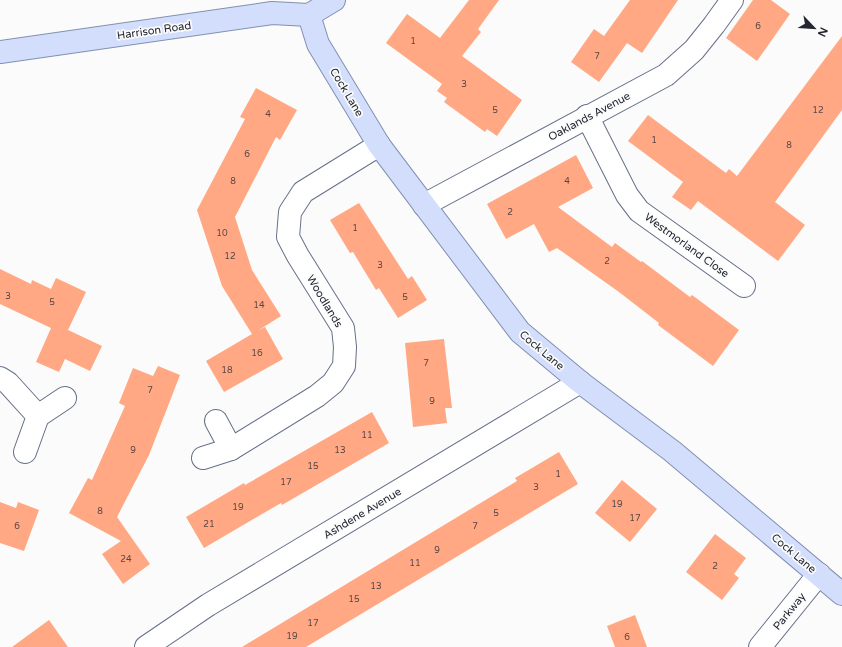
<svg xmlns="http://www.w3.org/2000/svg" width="842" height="647" font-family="'Varela Round',sans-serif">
	<rect width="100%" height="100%" fill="#fbfbfb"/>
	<g fill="#ffa883">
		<polygon points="469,0 499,0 478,29 481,32 462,56 522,100 497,136 487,129 485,132 444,102 447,98 437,91 442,84 386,43 407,14 440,38"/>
		<polygon points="630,0 678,0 642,53 627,43 599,82 571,62 594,29 604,36"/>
		<polygon points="753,0 771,0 790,14 757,61 726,38"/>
		<polygon points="842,36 842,110 775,202 805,225 778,261 698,201 691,210 672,197 683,182 628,141 648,115 726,173 729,169 737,176"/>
		<polygon points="256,88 297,110 280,140 276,137 235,217 252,270 281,316 259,330 265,327 283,359 224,392 206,361 252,334 222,286 197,210 245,119 240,117"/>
		<polygon points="576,155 593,188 558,207 612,247 615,243 641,262 642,261 690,297 692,295 739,330 713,366 658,325 659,323 619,292 557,248 549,252 534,224 506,239 487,204"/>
		<polygon points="359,203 408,279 412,276 427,300 398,318 379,288 376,290 353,252 350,253 330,220"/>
		<polygon points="0,269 31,284 32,280 51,289 56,278 86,292 68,330 102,346 90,371 65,359 59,372 36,362 51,328 0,304"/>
		<polygon points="444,339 452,408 445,408 447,423 413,427 405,343"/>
		<polygon points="158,366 180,375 149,455 117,517 150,564 123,584 102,554 121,541 69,513 88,478 92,480 125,406 119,403 133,368 153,376"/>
		<polygon points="372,412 389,443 282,505 281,503 204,548 186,517 244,483 245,485"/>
		<polygon points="559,452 578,484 306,647 242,647 517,481 515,478"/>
		<polygon points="622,480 657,509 630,542 595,513"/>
		<polygon points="0,502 16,508 18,502 39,510 24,551 0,543"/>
		<polygon points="715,534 746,558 734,574 739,578 722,600 686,572"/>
		<polygon points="635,615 647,647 615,647 607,626"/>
		<polygon points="49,620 68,647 12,647"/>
	</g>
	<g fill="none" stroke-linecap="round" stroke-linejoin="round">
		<defs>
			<g id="minor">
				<polyline points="587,116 627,195 639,211 744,286"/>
				<polyline points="424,205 666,75 694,50 714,25 732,0"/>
				<polyline points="0,378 8,383 38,416 25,452"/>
				<polyline points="38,416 65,398"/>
				<polyline points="216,421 231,449"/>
				<polyline points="203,458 231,449 317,396 333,383 344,366 345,347 343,328 298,256 288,237 290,212 303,192 379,145"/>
				<polyline points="146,647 208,605 580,382"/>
				<polyline points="760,647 819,574"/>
			</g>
			<g id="major">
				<polyline points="309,15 318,44 379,145 520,332 580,382 672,451 842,594"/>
				<polyline points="309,15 334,0"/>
				<polyline points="0,52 272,13 309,15"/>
			</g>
		</defs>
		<use href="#minor" stroke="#667089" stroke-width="24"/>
		<use href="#major" stroke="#8190b2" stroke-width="24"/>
		<use href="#minor" stroke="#fff" stroke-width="22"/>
		<use href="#major" stroke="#d2defb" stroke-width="22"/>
	</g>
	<g text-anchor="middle" stroke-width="3.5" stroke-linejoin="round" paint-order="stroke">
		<g font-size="9" fill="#594746">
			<text x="758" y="29">6</text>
			<text x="413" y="44">1</text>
			<text x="597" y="59">7</text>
			<text x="464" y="87">3</text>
			<text x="495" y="113">5</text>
			<text x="818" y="113">12</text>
			<text x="268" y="117">4</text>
			<text x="654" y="143">1</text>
			<text x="789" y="148">8</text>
			<text x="247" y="157">6</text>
			<text x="233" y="184">8</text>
			<text x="567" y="184">4</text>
			<text x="510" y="215">2</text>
			<text x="355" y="231">1</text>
			<text x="222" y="236">10</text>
			<text x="230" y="259">12</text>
			<text x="607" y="264">2</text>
			<text x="380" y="268">3</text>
			<text x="8" y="299">3</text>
			<text x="405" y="300">5</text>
			<text x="52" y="305">5</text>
			<text x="259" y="308">14</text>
			<text x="257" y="356">16</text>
			<text x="426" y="366">7</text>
			<text x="227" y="373">18</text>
			<text x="150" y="393">7</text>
			<text x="432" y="404">9</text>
			<text x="367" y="438">11</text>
			<text x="133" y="453">9</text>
			<text x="340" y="453">13</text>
			<text x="313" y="469">15</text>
			<text x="558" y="477">1</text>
			<text x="286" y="485">17</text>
			<text x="536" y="490">3</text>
			<text x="617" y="507">19</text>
			<text x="238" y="510">19</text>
			<text x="100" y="514">8</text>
			<text x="496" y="516">5</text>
			<text x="635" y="521">17</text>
			<text x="209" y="527">21</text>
			<text x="17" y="529">6</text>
			<text x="475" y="529">7</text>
			<text x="437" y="553">9</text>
			<text x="126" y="562">24</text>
			<text x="415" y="566">11</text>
			<text x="715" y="569">2</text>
			<text x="376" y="589">13</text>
			<text x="354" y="602">15</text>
			<text x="313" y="626">17</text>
			<text x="292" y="639">19</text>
			<text x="627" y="640">6</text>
		</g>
		<g font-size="11" fill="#222731" stroke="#fbfbfb">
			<text transform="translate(154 30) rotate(-8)" y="4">Harrison Road</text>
			<text transform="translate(347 92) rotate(59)" y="4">Cock Lane</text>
			<text transform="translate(589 116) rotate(-28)" y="4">Oaklands Avenue</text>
			<text transform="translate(687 245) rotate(36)" y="4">Westmorland Close</text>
			<text transform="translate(325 301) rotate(59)" y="4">Woodlands</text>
			<text transform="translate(542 350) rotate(40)" y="4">Cock Lane</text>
			<text transform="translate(362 513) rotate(-31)" y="4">Ashdene Avenue</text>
			<text transform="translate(794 553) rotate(40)" y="4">Cock Lane</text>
			<text transform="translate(789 611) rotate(-51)" y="4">Parkway</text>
		</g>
	</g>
	<g transform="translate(814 28) rotate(115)" stroke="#fbfbfb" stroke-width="3" paint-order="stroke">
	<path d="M0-3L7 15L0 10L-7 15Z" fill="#222731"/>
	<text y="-6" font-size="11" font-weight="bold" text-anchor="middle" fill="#222731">N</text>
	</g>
</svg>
